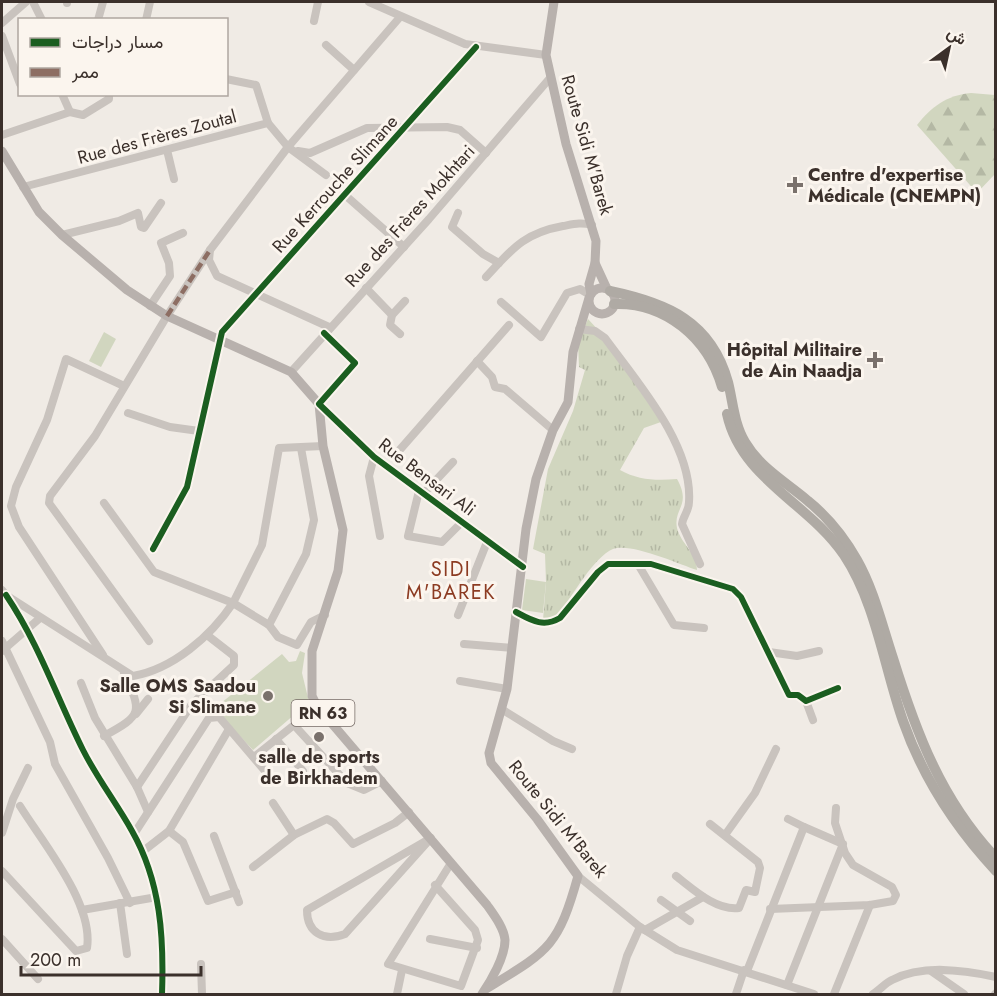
<svg xmlns="http://www.w3.org/2000/svg" width="997" height="996" font-family="Jost,Vazirmatn,sans-serif">
	<defs>
		<pattern id="grass-tufts" width="24" height="20" patternUnits="userSpaceOnUse" patternTransform="scale(1.5)"><rect width="24" height="20" fill="#d1d6bf"/><path d="M3 7l-1-3M5 7V3M7 7l1-3M15 17l-1-3M17 17v-4M19 17l1-3" fill="none" stroke="#b4b8a4"/></pattern>
		<pattern id="forest-firs" width="22" height="20" patternUnits="userSpaceOnUse" patternTransform="scale(1.5)"><rect width="22" height="20" fill="#d1d6bf"/><path d="M5 1l3.5 6h-7zM16 11l3.5 6h-7z" fill="#b4b8a4"/></pattern>
	</defs>
	<rect width="100%" height="100%" fill="#f0ebe5"/>
	<path fill="url(#grass-tufts)" d="M 588,319 L 601,333 L 661,422 L 644,428 L 620,470 C 638,480 656,481 677,479 C 692,506 673,508 677,528 C 681,544 697,553 697,570 C 679,564 630,542 613,549 C 594,557 572,596 560,613 L 552,619 L 543,620 L 546,582 L 545,554 L 533,549 L 548,469 L 573,411 L 585,370 L 579,367 L 578,343 Z"/>
	<path fill="url(#forest-firs)" d="M 971,93 L 995,95 L 995,174 L 977,193 L 917,125 C 931,107 947,95 971,93 Z"/>
	<g fill="#d1d6bf">
		<polygon points="104,332 116,339 101,367 89,361"/>
		<polygon points="526,579 546,582 543,613 522,610"/>
		<polygon points="300,651 305,653 302,673 309,702 253,750 221,716 216,707 282,654 289,662 296,661"/>
	</g>
	<g fill="none" stroke-linecap="round" stroke-linejoin="round">
		<g stroke="#c9c3be" stroke-width="8">
			<polyline points="33,2 42,20"/>
			<polyline points="369,2 465,44 546,55"/>
			<polyline points="67,3 67,2"/>
			<polyline points="98,20 103,2"/>
			<polyline points="146,20 150,2"/>
			<polyline points="314,21 318,2"/>
			<polyline points="2,23 26,2"/>
			<polyline points="2,36 20,84"/>
			<polyline points="326,45 354,70"/>
			<polyline points="226,79 256,85 268,123"/>
			<polyline points="70,112 83,115 109,99 109,94"/>
			<polyline points="2,135 70,112 62,94"/>
			<polyline points="167,150 174,179"/>
			<polyline points="298,151 310,153 367,128 447,127 460,130 486,153"/>
			<polyline points="23,187 268,123 288,147 326,175"/>
			<polyline points="345,195 404,247"/>
			<polyline points="458,213 452,227 483,254 499,263"/>
			<polyline points="62,235 119,221 138,213 141,227 144,228 161,203"/>
			<path d="M 486,277 C 512,249 524,233 563,226 C 574,224 581,222 592,225"/>
			<polyline points="366,288 392,315"/>
			<polyline points="501,302 541,337 567,293 580,289 590,295"/>
			<polyline points="150,306 170,276 169,263 161,243 183,233"/>
			<polyline points="329,327 217,276 209,260 210,250 288,147 400,17"/>
			<path d="M 579,329 L 595,331 L 605,338 C 637,382 693,445 689,502 C 689,511 683,516 682,524 L 700,564"/>
			<polyline points="324,333 355,363 319,404 374,457 523,567"/>
			<polyline points="400,334 390,325 392,315 405,301"/>
			<polyline points="477,361 492,377 495,387 505,389 553,430"/>
			<polyline points="291,372 429,219 550,78"/>
			<polyline points="128,413 170,427 199,431"/>
			<polyline points="323,446 279,448 262,545 233,603 269,625 278,637 297,645 311,622 325,615"/>
			<polyline points="397,453 509,325"/>
			<polyline points="374,457 369,476 380,536"/>
			<polyline points="419,491 408,536 442,542 461,523"/>
			<polyline points="423,494 453,462"/>
			<polyline points="153,549 187,487 222,332 476,47"/>
			<polyline points="639,566 674,625 704,628"/>
			<path d="M 2,590 L 6,595 L 133,676 C 173,669 211,636 233,603 L 154,572 L 104,503"/>
			<path d="M 8,599 C 40,646 57,699 83,750 C 97,778 117,804 132,831 C 161,882 164,938 162,994"/>
			<path d="M 516,612 C 531,620 543,628 560,618 L 598,572 L 608,564 L 651,564 L 733,589 L 741,597 L 789,695 L 798,695 L 806,701 L 838,688"/>
			<polyline points="458,615 487,542"/>
			<polyline points="269,625 306,554 314,520 301,448"/>
			<polyline points="2,641 50,742 55,764 108,858 130,903"/>
			<polyline points="149,641 49,503 50,496 95,436 167,316 210,250"/>
			<polyline points="464,644 512,648"/>
			<polyline points="2,651 40,618"/>
			<polyline points="769,652 797,656 819,651"/>
			<polyline points="103,655 19,527 11,506 16,487 47,420 66,359 124,386"/>
			<polyline points="460,681 507,689"/>
			<polyline points="81,683 95,718 137,787 148,812"/>
			<polyline points="806,701 813,720"/>
			<polyline points="503,710 553,741 572,749"/>
			<polyline points="136,714 148,699"/>
			<path d="M 104,736 C 143,715 142,712 124,673"/>
			<polyline points="276,739 303,771"/>
			<polyline points="254,757 294,725 347,783 364,790 382,781"/>
			<polyline points="137,787 192,704 234,665 234,656 207,635"/>
			<polyline points="273,803 294,835"/>
			<polyline points="788,819 804,827"/>
			<polyline points="169,831 183,842 208,901 236,892"/>
			<polyline points="2,833 13,799 28,768"/>
			<polyline points="134,834 209,718 219,717 265,771"/>
			<polyline points="725,835 755,793 776,749"/>
			<polyline points="214,836 239,902"/>
			<path d="M 431,838 L 345,934 C 324,942 307,933 307,910 Z"/>
			<polyline points="142,852 169,831 229,729"/>
			<polyline points="253,867 294,835 327,819 334,823 353,844 395,823 409,812"/>
			<path d="M 2,871 L 76,951 L 87,948 C 94,904 43,843 20,806"/>
			<polyline points="578,876 640,927 677,950 814,994"/>
			<path d="M 676,876 C 693,889 716,911 739,908 L 746,890 L 755,892 L 760,868 L 758,862 L 710,824"/>
			<polyline points="435,885 475,930 478,940 461,986 388,964 451,863"/>
			<polyline points="661,900 690,921"/>
			<polyline points="120,903 127,954"/>
			<polyline points="770,909 870,905 893,901 896,895 892,887 853,865 845,853 835,823 836,808"/>
			<polyline points="82,910 157,897"/>
			<polyline points="645,930 703,897"/>
			<polyline points="2,939 38,979"/>
			<polyline points="430,939 477,948"/>
			<polyline points="201,964 202,994"/>
			<polyline points="747,971 804,827 843,844 787,985"/>
			<polyline points="931,971 964,994"/>
			<polyline points="397,994 402,970"/>
			<polyline points="616,994 627,956 640,927"/>
			<polyline points="736,994 744,970"/>
			<polyline points="834,994 870,905"/>
			<path d="M 873,994 C 880,990 885,983 892,980 C 922,964 964,970 996,977"/>
			<polyline points="995,994 996,993"/>
		</g>
		<g stroke="#b8b1ad" stroke-width="9">
			<polyline points="554,2 546,55 566,144 596,241 595,263 589,284 591,294"/>
			<path d="M 2,151 L 39,212 L 62,235 L 127,290 L 167,316 L 291,372 L 319,404 L 323,446 L 343,530 L 338,571 L 312,651 L 312,696 L 317,706 L 487,905 C 494,915 504,928 505,940 C 505,957 491,981 482,994"/>
			<polyline points="595,263 607,289"/>
			<circle cx="602" cy="301" r="13"/>
			<path d="M 486,989 C 548,951 558,948 578,876 L 537,819 L 491,763 L 489,753 L 507,689 L 526,529 L 536,479 L 553,430 L 568,402 L 573,352 L 589,298"/>
		</g>
		<g stroke="#afaaa4" stroke-width="10">
			<path d="M 610,291 C 667,303 711,321 728,382 C 733,402 734,424 745,442 C 761,469 786,482 808,501 C 828,517 844,537 857,560 C 874,590 882,625 893,658 C 916,732 941,800 996,858"/>
			<path d="M 614,304 C 665,302 708,338 722,387"/>
			<path d="M 727,414 C 741,479 809,503 844,555 C 876,603 884,667 903,721 C 923,778 955,827 996,871"/>
		</g>
		<polyline stroke="#8d6e63" stroke-width="4.5" stroke-dasharray="9 4.5" stroke-linecap="butt" points="167,316 210,250"/>
		<defs>
			<g id="cycleway">
				<polyline points="324,333 355,363 319,404 374,457 523,567"/>
				<polyline points="153,549 187,487 222,332 476,47"/>
				<path d="M 6,595 C 39,644 57,698 83,750 C 97,778 117,804 132,831 C 161,882 164,938 162,994"/>
				<path d="M 516,612 C 531,620 543,628 560,618 L 598,572 L 608,564 L 651,564 L 733,589 L 741,597 L 789,695 L 798,695 L 806,701 L 838,688"/>
			</g>
		</defs>
		<use href="#cycleway" stroke="#fbf5ee" stroke-width="10"/>
		<use href="#cycleway" stroke="#1b5e20" stroke-width="6"/>
	</g>
	<g fill="#7a716c" stroke="#fbf5ee" stroke-width="2">
		<path d="M792 176h6v6h6v6h-6v6h-6v-6h-6v-6h6z"/>
		<path d="M872 351h6v6h6v6h-6v6h-6v-6h-6v-6h6z"/>
		<circle cx="268" cy="696" r="6"/>
		<circle cx="319" cy="737" r="6"/>
	</g>
	<g text-anchor="middle" stroke-width="6" stroke-linejoin="round" paint-order="stroke">
		<rect fill="#fbf5ee" stroke="#756b66" stroke-width="1.5" x="291.5" y="700" width="63" height="26" rx="4.5"/>
		<g font-size="16" font-weight="bold" fill="#3b302b">
			<text x="323" y="719">RN 63</text>
		</g>
		<g font-size="18" fill="#3b302b" stroke="#fbf5ee">
			<text transform="translate(157 137) rotate(-15)" y="6">Rue des Frères Zoutal</text>
			<text transform="translate(587 145) rotate(74)" y="6">Route Sidi M'Barek</text>
			<text transform="translate(335 184) rotate(-48)" y="6">Rue Kerrouche Slimane</text>
			<text transform="translate(410 216) rotate(-48)" y="6">Rue des Frères Mokhtari</text>
			<text transform="translate(427 477) rotate(37)" y="6">Rue Bensari Ali</text>
			<text transform="translate(558 819) rotate(51)" y="6">Route Sidi M'Barek</text>
		</g>
		<g font-size="18" font-weight="bold" fill="#3b302b" stroke="#fbf5ee" text-anchor="end">
			<text x="808" y="181" text-anchor="start">Centre d'expertise<tspan x="808" dy="21">Médicale (CNEMPN)</tspan></text>
			<text x="862" y="356">Hôpital Militaire<tspan x="862" dy="21">de Ain Naadja</tspan></text>
			<text x="256" y="692">Salle OMS Saadou<tspan x="256" dy="21">Si Slimane</tspan></text>
			<text x="319" y="763" text-anchor="middle">salle de sports<tspan x="319" dy="21">de Birkhadem</tspan></text>
		</g>
		<g font-size="20" letter-spacing="1.5" fill="#8c3b22" stroke="#fbf5ee">
			<text x="451" y="576">SIDI<tspan x="451" dy="23">M'BAREK</tspan></text>
		</g>
	</g>
	<rect width="997" height="996" fill="none" stroke="#3b302b" stroke-width="6"/>
	<rect x="18" y="18" width="210" height="78" fill="#fbf5ee" stroke="#aea6a0" stroke-width="1.5"/>
	<rect x="30" y="38" width="30" height="9" fill="#1b5e20" stroke="#aea6a0" stroke-width="1.5"/>
	<text x="72" y="48" font-size="18" fill="#3b302b">مسار دراجات</text>
	<rect x="30" y="68" width="30" height="9" fill="#8d6e63" stroke="#aea6a0" stroke-width="1.5"/>
	<text x="72" y="78" font-size="18" fill="#3b302b">ممر</text>
	<g transform="translate(949 48) rotate(33)" stroke="#fbf5ee" stroke-width="4.5" paint-order="stroke">
	<path d="M0-4.5L10 22L0 15L-10 22Z" fill="#3b302b"/>
	<text y="-9" font-size="16" font-weight="bold" text-anchor="middle" fill="#3b302b">ش</text>
	</g>
	<path d="M21 966v9h180v-9" fill="none" stroke="#3b302b" stroke-width="3"/>
	<text x="30" y="966" font-size="18" fill="#3b302b" stroke="#fbf5ee" stroke-width="4.5" paint-order="stroke">200 m</text>
</svg>
